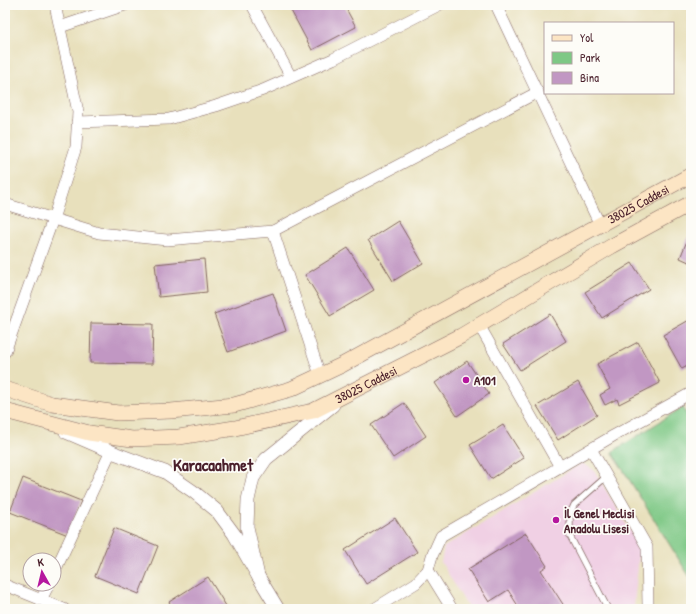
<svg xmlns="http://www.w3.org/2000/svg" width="696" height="614" font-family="'Patrick Hand',sans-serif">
	<rect width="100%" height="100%" fill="#fdfcf7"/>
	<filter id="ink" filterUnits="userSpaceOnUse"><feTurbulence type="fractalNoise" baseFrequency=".025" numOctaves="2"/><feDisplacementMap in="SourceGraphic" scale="8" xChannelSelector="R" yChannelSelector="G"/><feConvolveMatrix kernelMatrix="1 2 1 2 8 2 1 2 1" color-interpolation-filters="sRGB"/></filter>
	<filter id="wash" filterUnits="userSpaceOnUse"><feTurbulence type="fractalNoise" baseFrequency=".012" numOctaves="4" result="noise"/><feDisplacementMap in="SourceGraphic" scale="16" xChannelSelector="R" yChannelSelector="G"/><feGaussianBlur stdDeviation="0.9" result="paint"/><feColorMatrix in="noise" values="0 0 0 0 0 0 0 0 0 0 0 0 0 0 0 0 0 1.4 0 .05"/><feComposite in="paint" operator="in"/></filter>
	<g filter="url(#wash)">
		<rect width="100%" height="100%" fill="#e8e0bc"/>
		<polygon fill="#f0d0e4" points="582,463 594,470 640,547 634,605 636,609 469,609 441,562 444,547"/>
		<polygon fill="#7ec885" stroke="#647458" points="683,407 691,424 691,579 612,452"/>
		<g id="blocks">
			<g fill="#c197c3">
				<polygon points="288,5 344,5 356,27 312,50"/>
				<polygon points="398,221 423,263 393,281 368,240"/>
				<polygon points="691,231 691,263 680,258"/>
				<polygon points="348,248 374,290 330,316 305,275"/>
				<polygon points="204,259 207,292 159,297 155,264"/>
				<polygon points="632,263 649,289 602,318 585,292"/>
				<polygon points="273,293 286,331 228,352 214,314"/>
				<polygon points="550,314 566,341 520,370 503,344"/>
				<polygon points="691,319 691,364 682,369 663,335"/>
				<polygon points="91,323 153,324 152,364 90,363"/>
				<polygon points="638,342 660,383 619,404 617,399 605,405 600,395 610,389 597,364"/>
				<polygon points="467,361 489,394 457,416 435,383"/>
				<polygon points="578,382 597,415 558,440 537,406"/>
				<polygon points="404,403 426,436 393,458 371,425"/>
				<polygon points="503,425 524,458 491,479 470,445"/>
				<polygon points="23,478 81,501 68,535 10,512"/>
				<polygon points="395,518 417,552 366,584 345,550"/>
				<polygon points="114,528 158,546 139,594 95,576"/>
				<polygon points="526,533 547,566 541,570 566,609 520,609 508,590 489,602 468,569"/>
				<polygon points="208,577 228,609 174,609 169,602"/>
			</g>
		</g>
	</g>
	<g filter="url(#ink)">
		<use href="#blocks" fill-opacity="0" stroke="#81635e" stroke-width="1"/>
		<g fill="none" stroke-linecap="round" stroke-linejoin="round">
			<defs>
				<polyline id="service" points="607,476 574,505 570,514 570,536 608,609"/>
				<g id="minor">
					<polyline points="252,5 291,77"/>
					<polyline points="496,5 600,225"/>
					<polyline points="60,27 125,5"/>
					<polyline points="77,122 169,119 216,106 263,90 333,59 439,5"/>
					<polyline points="5,204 99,233 167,240 273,231 538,92"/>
					<polyline points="273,231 320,375"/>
					<polyline points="479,325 560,467"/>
					<polyline points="5,352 53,219 76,147 78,112 55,5"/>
					<polyline points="591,449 647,547 648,606 650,609"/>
					<polyline points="428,570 452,609"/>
					<polyline points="54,573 111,451"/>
					<polyline points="5,585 64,609"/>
					<polyline points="41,600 49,584"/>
					<polyline points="374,609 416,583 428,570 432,556 441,536 613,436 691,393"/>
				</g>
				<g id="tertiary">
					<polyline points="66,432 117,454 165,472 194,492 217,511 234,534 258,576 247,527 248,500 253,478 266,459 333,405"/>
					<polyline points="258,576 278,609"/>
				</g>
				<g id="secondary">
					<path id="s1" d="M 5,389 L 52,404 L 118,413 L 171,411 L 234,405 L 291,389 L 342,365 L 691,175"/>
					<path id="s2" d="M 5,411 L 89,433 L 132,439 L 179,437 L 235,428 L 313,411 L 461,336 L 612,246 L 691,203"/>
				</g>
			</defs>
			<use href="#service" stroke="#81635e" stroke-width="7"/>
			<use href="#minor" stroke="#81635e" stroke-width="12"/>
			<use href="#tertiary" stroke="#81635e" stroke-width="14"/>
			<use href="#secondary" stroke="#81635e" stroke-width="16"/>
			<use href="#service" stroke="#fff" stroke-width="5.5"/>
			<use href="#minor" stroke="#fff" stroke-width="11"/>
			<use href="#tertiary" stroke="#fff" stroke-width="13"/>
			<use href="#secondary" stroke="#fce5c4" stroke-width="15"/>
		</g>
	</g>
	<g fill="#b5179e" stroke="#fdfcf7" stroke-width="1.5">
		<circle cx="466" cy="380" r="4"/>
		<circle cx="556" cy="520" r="4"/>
	</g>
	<g text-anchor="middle" stroke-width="3.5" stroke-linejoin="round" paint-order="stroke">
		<g font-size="13" fill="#4a1f2b" stroke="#fdfcf7">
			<text dy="5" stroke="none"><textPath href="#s1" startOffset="685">38025 Caddesi</textPath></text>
			<text dy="5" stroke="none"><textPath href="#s2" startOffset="373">38025 Caddesi</textPath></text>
		</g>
		<g font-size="13" font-weight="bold" fill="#4a1f2b" stroke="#fdfcf7" text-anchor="start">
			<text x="474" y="385">A101</text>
			<text x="564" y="518">İl Genel Meclisi<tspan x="564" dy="15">Anadolu Lisesi</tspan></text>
		</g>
		<g font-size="17" font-weight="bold" fill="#4a1f2b" stroke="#fdfcf7">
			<text x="213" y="471">Karacaahmet</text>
		</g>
	</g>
	<rect width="696" height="614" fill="none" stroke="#fdfcf7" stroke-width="20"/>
	<rect x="544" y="22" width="130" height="72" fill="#fdfcf7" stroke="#b5a4a5"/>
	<rect x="552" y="35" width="20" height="6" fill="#fce5c4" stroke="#b5a4a5"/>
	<text x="580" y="42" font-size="12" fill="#4a1f2b">Yol</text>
	<rect x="552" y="52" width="20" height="12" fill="#7ec885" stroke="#b5a4a5"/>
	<text x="580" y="62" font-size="12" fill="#4a1f2b">Park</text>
	<rect x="552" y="72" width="20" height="12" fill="#c197c3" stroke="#b5a4a5"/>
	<text x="580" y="82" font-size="12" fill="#4a1f2b">Bina</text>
	<g transform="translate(42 572) rotate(352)"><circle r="19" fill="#fdfcf7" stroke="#b5a4a5"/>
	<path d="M0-3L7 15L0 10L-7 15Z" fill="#b5179e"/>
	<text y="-6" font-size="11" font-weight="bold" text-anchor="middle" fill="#4a1f2b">K</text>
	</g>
</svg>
